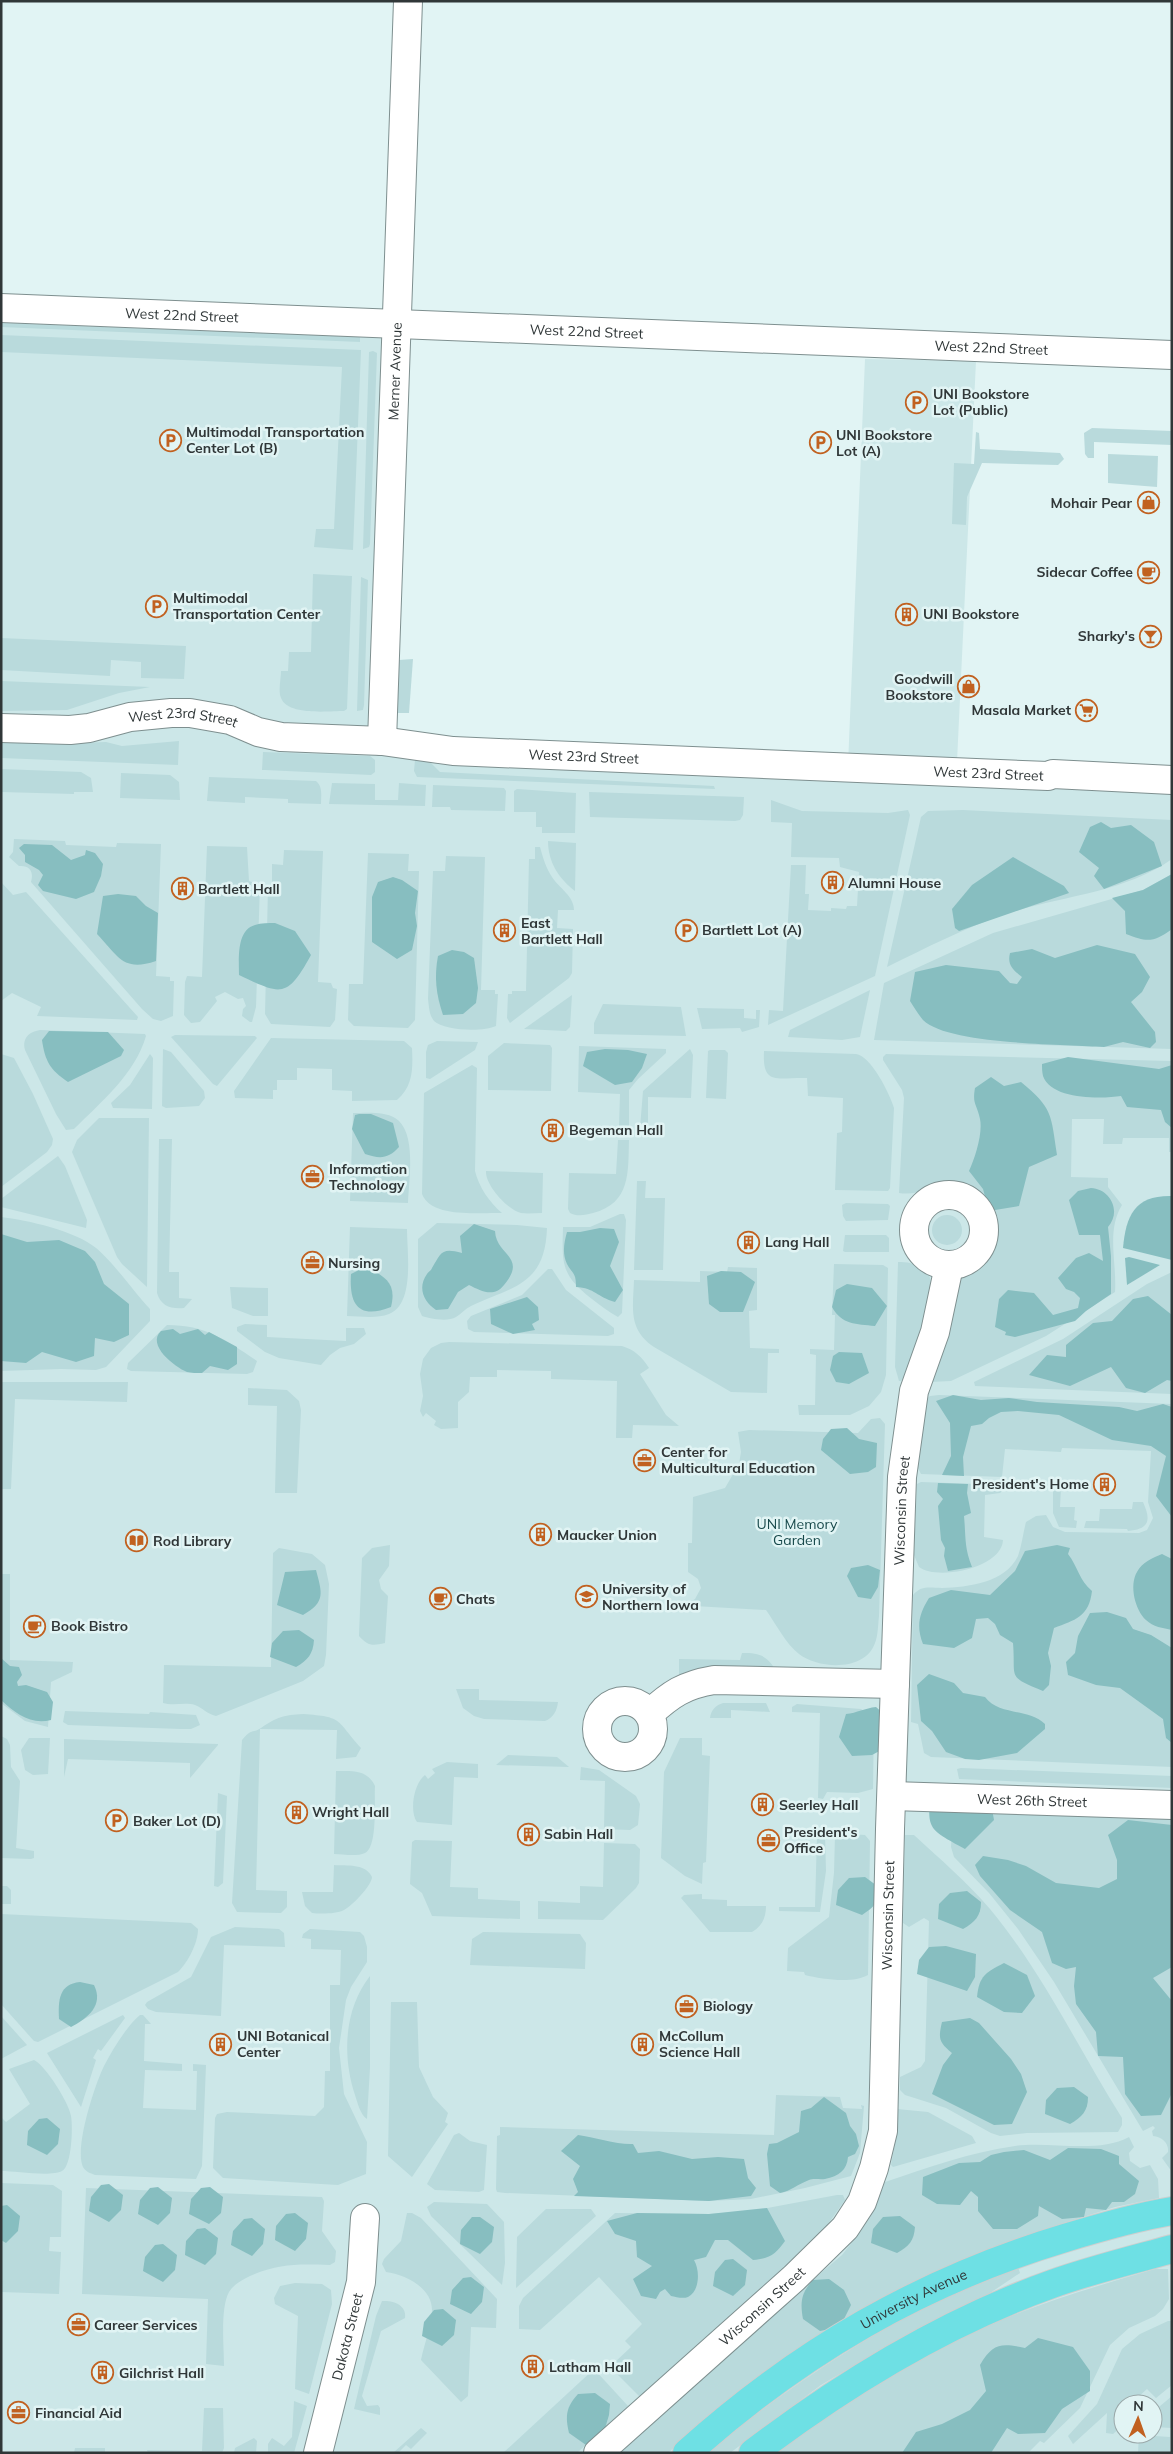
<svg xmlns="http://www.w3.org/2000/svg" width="1173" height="2454" font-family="Mulish,sans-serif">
	<rect width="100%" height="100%" fill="#e1f4f4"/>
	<path fill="#cce7e8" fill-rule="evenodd" d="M 1,308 L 397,324 L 382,741 L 848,765 L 865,359 L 976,361 L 956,783 L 1172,791 L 1172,2453 L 1,2453 ZM 1123,2404 L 1153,2404 L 1153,2434 L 1123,2434 Z"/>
	<g fill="#b9dadc">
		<polygon points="1,323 360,337 360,342 1,327"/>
		<polygon points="1,335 361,350 353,550 314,547 316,529 334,529 342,367 1,352"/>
		<polygon points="373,351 377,353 370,544 369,547 363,549 369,352"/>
		<polygon points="1092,428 1172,431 1172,445 1094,442 1094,458 1088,458 1085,454 1084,433"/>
		<polygon points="976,432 979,433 980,449 1060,453 1064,459 1058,465 982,463 967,497 966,525 952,524 954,463 974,464"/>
		<polygon points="1108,454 1158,456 1157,487 1108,483"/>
		<path d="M 313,574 L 352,576 L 347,709 L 344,711 C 329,711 288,716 281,698 C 278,691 281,679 281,671 L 288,671 L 289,652 L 311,652 Z"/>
		<polygon points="361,577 368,580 364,705 363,710 357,711"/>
		<polygon points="1,638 186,646 184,679 141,678 141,662 111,660 110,676 1,670"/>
		<polygon points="413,659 409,713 397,713 399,660"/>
		<polygon points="1,681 150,687 119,693 67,710 1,711"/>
		<polygon points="1,741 79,743 106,742 122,746 179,741 178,765 1,758"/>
		<polygon points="263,752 370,756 375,760 375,772 371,775 265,770 262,770"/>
		<polygon points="415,760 429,761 440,772 714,786 715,789 417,777 414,771"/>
		<polygon points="1,769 81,772 91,778 93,792 74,792 74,794 1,792"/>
		<polygon points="121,773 170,775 179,782 180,800 120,798"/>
		<path d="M 209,777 L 316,781 C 323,787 321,795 321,804 L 288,803 L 288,799 L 245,797 L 245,803 L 207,801 Z"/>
		<polygon points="332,783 375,784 375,800 398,800 399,783 426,785 425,806 329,804"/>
		<polygon points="433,785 504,788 506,791 505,811 451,810 450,807 432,807"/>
		<polygon points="517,789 576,793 575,833 542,833 542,827 536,827 536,812 514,812 514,791"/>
		<polygon points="589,792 744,797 743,815 740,820 735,821 590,817"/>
		<polygon points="771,800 802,811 888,813 908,810 910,815 875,976 768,1025 769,1010 783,1011 791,865 806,865 805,894 809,894 808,910 831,911 831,908 846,909 847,906 857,906 859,872 840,867 839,858 791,857 792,823 771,822"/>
		<path d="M 963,810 L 1172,820 L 1172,859 C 1124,893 1060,896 1006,914 C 964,928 926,948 887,967 L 921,817 L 928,811 Z"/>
		<path d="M 14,839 L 65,841 L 66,845 L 116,847 L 117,843 L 161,844 L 156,976 L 170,977 L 170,981 L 174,981 L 173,1016 L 161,1021 L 153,1019 L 142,1009 L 31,882 C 34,872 30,865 19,866 L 9,857 L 13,852 Z"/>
		<path d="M 548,841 L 576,843 L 575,891 C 559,879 548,862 548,841 Z"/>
		<polygon points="207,846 247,847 249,881 260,885 256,1007 252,1022 250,1022 242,1016 243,1009 246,1006 243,998 238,999 225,992 215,997 217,1001 200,1022 191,1023 184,1015 185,982 187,976 202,977"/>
		<path d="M 535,847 L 540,847 C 543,858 546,868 552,877 C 559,888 574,896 574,910 L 558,910 L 557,928 L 573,929 L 572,973 L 569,978 L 510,1023 L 507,1018 L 508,994 L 512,994 L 512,991 L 526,991 L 529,859 L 535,859 Z"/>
		<polygon points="284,850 323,851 318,982 331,983 333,988 337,989 335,1020 330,1027 271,1024 265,1014 268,888 272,882 272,864 283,865"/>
		<polygon points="368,853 409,854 408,871 419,871 415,1020 408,1028 354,1026 348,1020 349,984 363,984"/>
		<path d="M 446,856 L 485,857 L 481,990 L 495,990 L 495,994 L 498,994 L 496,1026 C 484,1032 444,1031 434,1021 C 429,1015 429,1006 428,999 L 433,871 L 445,871 Z"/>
		<polygon points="1172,874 1172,1049 874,1040 884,983 993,933 1143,890"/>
		<polygon points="1,882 13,895 26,892 138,1017 137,1020 37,1016 41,1007 12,993 1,1001"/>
		<polygon points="870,990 860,1037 842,1040 788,1037 790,1030"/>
		<polygon points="572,995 570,1027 566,1031 524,1029"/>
		<polygon points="603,1004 681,1007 686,1036 594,1034 594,1023"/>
		<polygon points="697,1008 744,1009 744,1018 756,1019 756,1010 760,1010 759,1027 742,1032 740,1028 702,1029"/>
		<path d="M 40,1030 L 145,1034 L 146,1036 C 135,1074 101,1102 74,1129 L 66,1130 L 56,1114 L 25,1050 C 22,1038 29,1032 40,1030 Z"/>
		<polygon points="175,1035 255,1036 257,1038 217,1086 213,1084 171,1037"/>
		<path d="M 271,1038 L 404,1041 L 412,1048 C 413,1069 413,1086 397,1100 L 352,1101 L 352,1091 L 332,1090 L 332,1069 L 297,1068 L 297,1080 L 277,1080 L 277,1090 L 273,1090 L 273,1099 L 235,1098 L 234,1091 Z"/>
		<polygon points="437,1041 478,1042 475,1050 430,1079 426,1078 426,1052 428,1045"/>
		<polygon points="504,1043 550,1045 552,1048 551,1091 488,1090 488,1056"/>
		<polygon points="579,1046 666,1049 666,1053 638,1079 629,1090 629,1128 619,1127 620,1094 578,1092"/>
		<polygon points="163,1049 171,1052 204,1091 205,1098 199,1106 166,1108 162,1106"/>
		<polygon points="690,1049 693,1055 691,1098 648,1097 648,1128 640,1128 643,1091"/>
		<polygon points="710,1050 725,1050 728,1053 726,1099 706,1098 708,1051"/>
		<path d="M 764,1051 L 856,1054 C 871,1056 890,1094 894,1108 L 890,1188 L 888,1191 L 835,1190 L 837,1133 L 842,1132 L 843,1098 L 808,1096 L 807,1078 C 778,1077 762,1087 764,1051 Z"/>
		<polygon points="1,1054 14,1058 33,1094 53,1139 52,1145 47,1152 1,1187"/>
		<polygon points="150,1054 153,1058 152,1109 113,1108 111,1103 130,1085"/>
		<path d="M 886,1054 L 1172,1061 L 1172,1152 L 1169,1152 L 1169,1138 L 1123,1138 L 1122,1144 L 1103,1144 L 1104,1119 L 1072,1119 L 1071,1177 L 1108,1178 L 1108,1187 L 1122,1205 C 1106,1231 1117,1262 1115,1292 L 1046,1336 L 951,1381 L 930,1382 L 960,1280 C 965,1269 980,1267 987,1254 C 1000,1227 987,1185 951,1185 C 932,1186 918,1196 899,1193 L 904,1098 L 902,1090 L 883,1060 L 883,1057 Z"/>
		<path d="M 472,1065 L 477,1068 L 475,1171 C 479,1187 489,1202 502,1213 C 480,1212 432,1219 422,1194 L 424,1093 Z"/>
		<path d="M 353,1113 C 365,1113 384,1111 395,1118 C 417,1131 409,1180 408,1203 L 350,1201 Z"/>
		<polygon points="99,1118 149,1118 147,1287 122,1264 117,1257 72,1152 77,1140"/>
		<path d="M 159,1139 L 172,1139 L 169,1272 L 179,1272 L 179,1298 L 192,1299 L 184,1308 C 170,1309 161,1306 157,1293 Z"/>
		<path d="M 618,1140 L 629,1140 C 628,1172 631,1203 593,1213 C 586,1215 577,1217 570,1213 L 568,1209 L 569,1173 L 616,1174 Z"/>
		<polygon points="58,1156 65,1166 87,1220 86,1228 1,1207 1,1199"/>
		<path d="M 486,1171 L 543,1173 L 542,1213 C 535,1213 528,1214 521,1213 C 508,1210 485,1185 486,1171 Z"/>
		<polygon points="637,1181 646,1181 645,1198 665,1198 663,1270 634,1270"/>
		<polygon points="846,1203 888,1204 890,1206 888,1220 846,1221 843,1216 842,1205"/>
		<path d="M 620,1214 L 624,1214 L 626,1220 L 622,1313 L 618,1317 C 609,1312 600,1305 592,1299 C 561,1275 562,1264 563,1227 L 590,1227 Z"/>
		<circle cx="947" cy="1230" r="15"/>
		<path d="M 1,1217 C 27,1220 76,1231 96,1248 C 113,1262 134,1292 150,1309 L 150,1321 L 106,1367 L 96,1370 L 61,1369 L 1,1371 Z"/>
		<path d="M 437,1223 L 517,1225 L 547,1228 C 545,1285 514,1286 471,1306 C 465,1309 461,1314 456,1317 C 448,1322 431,1319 422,1316 L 418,1307 L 418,1239 Z"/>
		<path d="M 350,1227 L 407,1229 C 407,1252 415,1304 389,1314 C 376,1319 360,1316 347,1316 Z"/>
		<polygon points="845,1235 886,1235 889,1238 889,1252 845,1252 843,1251"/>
		<path d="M 898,1262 C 909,1261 926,1266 930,1278 C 935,1297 913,1366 901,1381 L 899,1381 L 895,1367 Z"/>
		<polygon points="834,1264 883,1265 888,1268 886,1375 881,1392 869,1406 850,1415 799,1415 798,1405 815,1405 816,1355 810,1354 810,1349 834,1350 835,1315 832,1315"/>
		<path d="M 728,1267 L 757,1268 L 757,1310 L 749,1311 L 750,1348 L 779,1349 L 779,1353 L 768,1353 L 767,1393 L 731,1392 L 654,1347 C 628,1329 633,1309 634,1280 L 700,1282 L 700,1271 L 727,1272 Z"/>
		<polygon points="548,1269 552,1269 566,1290 614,1328 614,1334 608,1336 474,1332 468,1329 467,1321 471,1316 522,1295"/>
		<polygon points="1172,1272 1172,1394 975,1386 974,1382 1063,1339 1147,1284"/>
		<polygon points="230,1287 268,1288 268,1316 253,1316 232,1308"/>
		<polygon points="245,1324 267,1325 267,1337 346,1341 346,1328 364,1328 366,1334 354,1344 340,1348 330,1355 321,1365 279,1358 265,1352 237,1331 237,1327"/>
		<path d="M 167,1325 C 206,1325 226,1340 257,1361 L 253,1372 L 247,1374 L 131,1371 L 127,1369 L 128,1363 Z"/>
		<path d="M 449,1342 L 622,1346 C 635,1350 642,1357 649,1368 L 640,1374 L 666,1415 L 679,1426 L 633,1425 L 632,1438 L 616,1438 L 617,1381 L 551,1379 L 551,1371 L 497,1370 L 497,1377 L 470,1377 L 469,1392 L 458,1402 L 458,1428 L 441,1429 L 434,1425 L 436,1421 L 426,1413 L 423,1417 L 420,1411 L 423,1396 L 420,1374 L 423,1359 L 431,1348 L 441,1343 Z"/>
		<polygon points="1,1382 128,1382 127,1402 15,1399 11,1489 1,1489"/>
		<polygon points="248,1388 287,1390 299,1401 301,1410 297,1493 275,1493 277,1406 248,1405"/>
		<path d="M 939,1395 L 1172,1404 L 1172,1767 L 931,1757 L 924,1753 L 918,1724 L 911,1722 L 913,1595 C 922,1585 929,1588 942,1588 C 968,1587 1005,1583 1018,1556 C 1022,1545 1023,1533 1026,1522 L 1036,1516 L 1046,1515 L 1053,1527 L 1065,1532 L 1139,1533 L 1147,1530 L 1153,1518 L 1148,1502 L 1151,1451 L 1062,1448 L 1061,1452 L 1005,1449 L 1002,1477 L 921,1474 L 916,1464 L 924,1401 L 930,1396 Z"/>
		<path d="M 880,1418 L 885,1424 L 879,1616 C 878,1625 878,1636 875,1643 C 865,1672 818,1669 799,1654 C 786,1644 776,1624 766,1610 L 694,1606 L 690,1602 L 695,1599 L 701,1588 L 698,1579 L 688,1572 L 688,1543 L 692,1543 L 693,1497 L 725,1488 L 739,1464 L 741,1452 L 738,1432 L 749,1430 L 858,1433 L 871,1419 Z"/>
		<path d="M 921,1482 L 1005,1485 L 1005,1488 L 1000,1493 L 985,1495 L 984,1537 L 1003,1540 C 1002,1568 937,1581 919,1567 L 914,1555 L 917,1484 Z"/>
		<polygon points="1053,1488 1061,1488 1060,1507 1075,1507 1074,1520 1077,1521 1076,1528 1059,1527 1053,1513"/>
		<path d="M 1133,1502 L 1143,1502 C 1151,1520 1150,1529 1128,1531 L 1127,1529 L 1084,1528 L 1086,1521 L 1099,1521 L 1100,1509 L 1132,1509 Z"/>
		<path d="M 390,1545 L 389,1566 L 379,1580 L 381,1589 L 388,1596 L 385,1643 C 372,1646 368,1646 359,1636 L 362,1558 L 372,1548 Z"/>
		<path d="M 279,1548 L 312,1554 L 325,1565 L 329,1584 L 326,1655 L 324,1666 L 303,1681 L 216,1716 C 207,1714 203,1708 195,1705 C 185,1702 173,1706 163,1703 L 164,1665 L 271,1667 L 273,1553 Z"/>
		<polygon points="1,1574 10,1574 10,1660 73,1662 72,1672 51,1682 48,1727 25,1721 1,1703"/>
		<path d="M 742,1653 C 757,1653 764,1654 773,1666 L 772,1670 L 679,1679 L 679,1659 L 740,1660 Z"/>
		<path d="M 456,1689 L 479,1689 L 479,1700 L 558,1702 C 557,1711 553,1718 545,1721 L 484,1719 L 474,1716 L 463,1708 Z"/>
		<path d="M 723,1703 L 766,1703 L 770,1712 L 731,1710 L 731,1718 L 710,1718 C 711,1710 716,1705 723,1703 Z"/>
		<polygon points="797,1704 861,1709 874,1718 873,1789 858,1793 827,1792 823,1799 818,1798 820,1713 792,1712 792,1707"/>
		<polygon points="65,1711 149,1714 150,1712 196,1715 200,1725 191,1729 181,1729 68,1725 63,1722"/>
		<path d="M 303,1714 C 344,1717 335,1719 361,1748 L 356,1757 L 336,1759 L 337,1730 L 260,1729 L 256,1890 L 287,1891 L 287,1907 L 281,1913 L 237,1912 L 232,1903 L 242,1740 C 252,1728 252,1734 261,1728 C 277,1717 284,1715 303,1714 Z"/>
		<polygon points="1,1736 7,1739 10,1745 11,1767 20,1781 16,1848 34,1851 34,1858 31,1859 1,1858"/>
		<polygon points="29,1738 50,1738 48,1774 33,1775 25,1770 21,1750"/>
		<polygon points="680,1738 702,1738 702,1755 710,1756 706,1862 703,1863 702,1884 685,1876 661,1858 664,1772"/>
		<polygon points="64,1739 218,1744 218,1745 190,1778 190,1763 68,1759 64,1777"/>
		<polygon points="508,1755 557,1757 569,1767 496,1765"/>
		<path d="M 447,1762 L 478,1764 L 478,1778 L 454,1777 L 452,1825 L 417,1822 C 409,1811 414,1783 425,1775 L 428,1779 L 435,1773 L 432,1769 Z"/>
		<polygon points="581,1767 599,1770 636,1796 640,1804 638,1825 630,1830 604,1829 605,1781 580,1780"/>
		<polygon points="961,1768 1172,1776 1172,1788 959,1779 957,1769"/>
		<path d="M 336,1771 C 352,1771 367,1769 375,1786 C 374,1800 378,1847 365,1853 C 356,1857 343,1854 334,1854 Z"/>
		<polygon points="218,1793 227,1796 223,1883 218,1887 214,1886"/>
		<path d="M 953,1812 L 1172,1816 L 1172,2172 L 1162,2158 L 1168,2152 C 1169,2143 1162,2137 1153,2136 L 1152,2131 L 1155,2128 L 1153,2126 L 1143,2131 L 1054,1982 L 1018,1929 L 989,1893 L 954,1857 L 951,1847 Z"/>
		<path d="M 850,1834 L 865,1835 L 870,1841 L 868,1975 C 852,1984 822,1979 805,1975 L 804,1972 L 787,1971 L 788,1948 L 829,1917 L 834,1873 L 835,1835 Z"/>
		<polygon points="817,1835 825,1835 826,1871 820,1912 779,1911 779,1907 815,1907"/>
		<path d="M 905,1835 L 914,1835 C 940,1859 967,1882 990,1909 C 1043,1973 1078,2048 1122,2118 L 1122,2125 L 1118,2132 L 1027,2133 L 1000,2136 L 991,2133 L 946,2108 L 905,2095 L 900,2090 L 900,2077 L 921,2067 L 925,2061 L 929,1921 L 924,1918 L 909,1927 L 903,1923 Z"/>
		<polygon points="415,1840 452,1841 450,1887 478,1888 478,1899 520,1901 520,1919 432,1916 422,1893 410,1884 412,1842"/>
		<polygon points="604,1843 635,1844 640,1849 639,1883 636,1888 603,1920 538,1919 538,1901 580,1903 580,1886 603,1887"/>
		<path d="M 334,1865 C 347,1866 365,1863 372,1877 C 372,1885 352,1906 344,1910 C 336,1914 321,1914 312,1913 L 305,1906 L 302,1892 L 333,1892 Z"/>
		<polygon points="1,1886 7,1886 11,1890 11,1904 1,1904"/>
		<path d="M 702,1894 L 702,1899 L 727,1900 L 727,1906 L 766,1906 C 766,1918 762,1926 752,1932 L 710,1932 L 681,1898 L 684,1895 Z"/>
		<path d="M 1,1914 L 191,1923 L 198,1929 C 198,1943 188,1962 178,1972 L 38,2042 L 34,2041 L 1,2004 Z"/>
		<polygon points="235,1927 279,1929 284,1933 285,1947 224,1945 221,2016 156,2012 148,2009 145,2005 147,2002 191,1977 211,1937"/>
		<polygon points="310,1929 360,1932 364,1936 367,1947 367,1962 351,1987 346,2000 339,2048 344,2094 367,2142 366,2174 338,2185 223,2178 213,2168 215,2118 217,2114 227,2112 315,2116 324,2107 325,2071 330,2071 330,1985 340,1985 341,1950 311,1949 311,1939 302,1938 303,1934"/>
		<polygon points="483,1932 580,1934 586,1943 585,1969 470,1965 472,1939"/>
		<path d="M 370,1976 L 370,2068 L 367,2119 C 360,2114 358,2104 355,2095 C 342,2056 344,2009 370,1976 Z"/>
		<polygon points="391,2002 417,2002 419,2067 433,2097 448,2113 445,2122 448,2124 412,2177 388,2156"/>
		<polygon points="123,2015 125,2018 101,2051 98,2049 93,2058 96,2060 81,2107 47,2053"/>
		<path d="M 140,2015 L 143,2015 L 151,2024 L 145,2024 L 144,2061 L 182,2064 L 182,2071 L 145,2070 L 143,2108 L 196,2110 L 197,2071 L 193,2071 L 193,2064 L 206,2065 L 202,2166 L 196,2179 L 95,2175 C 90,2173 86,2172 83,2167 C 74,2148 95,2084 104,2066 C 113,2049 126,2027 140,2015 Z"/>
		<polygon points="1,2016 27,2045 1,2059"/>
		<path d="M 34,2060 C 46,2066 69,2103 71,2116 C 73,2127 72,2166 62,2171 C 51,2177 15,2171 1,2171 L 1,2117 L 6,2122 L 30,2104 L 9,2069 Z"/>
		<polygon points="776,2095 840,2097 843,2108 862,2109 861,2105 864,2106 860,2153 851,2176 805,2188 751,2199 709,2201 505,2193 497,2192 496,2189 497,2136 500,2135 500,2127 774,2135"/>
		<polygon points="897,2109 928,2112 972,2136 976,2143 893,2167 891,2165 896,2138"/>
		<polygon points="459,2133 470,2141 487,2145 484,2190 479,2192 435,2190 427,2184 454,2135"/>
		<path d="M 1129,2137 L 1134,2147 L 1129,2153 L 1130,2161 L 1140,2168 L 1150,2165 L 1158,2179 L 1159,2198 L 1115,2207 L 1061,2224 L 997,2247 L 925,2277 L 834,2326 L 716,2409 L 668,2453 L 619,2453 L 753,2331 L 842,2255 L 860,2232 L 885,2182 C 927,2168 971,2152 1015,2146 C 1049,2141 1099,2154 1129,2137 Z"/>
		<polygon points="1,2183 53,2185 62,2191 61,2237 50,2237 49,2251 61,2252 59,2294 1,2292"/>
		<path d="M 86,2188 L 322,2197 L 324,2201 L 322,2231 L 336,2251 L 335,2262 L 330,2265 C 299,2264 279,2263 250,2276 C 242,2280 234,2284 229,2292 C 220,2308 224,2347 224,2366 L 206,2364 L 208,2299 L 82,2294 Z"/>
		<polygon points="837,2195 843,2195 845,2200 818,2238 640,2397 611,2368 614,2363 631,2347 625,2341 642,2324 599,2277 540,2330 519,2329 519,2306 523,2298 615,2213 709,2214 752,2211"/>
		<polygon points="434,2202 487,2204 504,2222 505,2263 502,2285 431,2216 427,2207"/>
		<polygon points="546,2209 591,2209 596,2216 516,2288 517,2237"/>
		<path d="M 407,2213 L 412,2213 L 421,2218 L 497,2299 L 496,2328 L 471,2327 L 468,2396 L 461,2402 L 421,2360 C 424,2344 432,2326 432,2310 C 432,2287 404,2274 386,2272 L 382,2264 L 384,2259 L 401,2241 Z"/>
		<path d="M 1018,2267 L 1020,2273 L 975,2303 L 901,2338 L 821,2385 L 730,2453 L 705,2453 C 801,2378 902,2308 1018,2267 Z"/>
		<path d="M 1155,2269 L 1168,2269 L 1169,2299 L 1163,2309 L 1155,2316 L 1129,2328 L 1110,2345 L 1080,2408 L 1044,2443 L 1040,2441 L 1028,2453 L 776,2453 C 841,2405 909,2361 983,2328 C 1038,2303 1097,2286 1155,2269 Z"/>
		<polygon points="295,2283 322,2284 331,2290 332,2304 309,2394 295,2389 298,2316 275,2304 274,2298 280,2286"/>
		<path d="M 382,2301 C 393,2300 407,2305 405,2318 L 381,2331 L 362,2396 L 367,2406 L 378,2405 L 380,2408 L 380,2415 L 354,2409 L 376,2316 Z"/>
		<polygon points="1168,2321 1172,2321 1172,2385 1156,2398 1147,2389 1137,2398 1140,2404 1123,2404 1123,2425 1113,2434 1106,2433 1107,2413 1073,2444 1068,2436 1097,2404 1122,2349 1140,2334"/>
		<polygon points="594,2369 628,2406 577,2453 503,2453"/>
		<polygon points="1172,2396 1172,2428 1153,2427 1153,2412"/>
		<polygon points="294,2401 307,2406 294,2453 268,2453 268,2444 272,2438 284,2446 292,2437"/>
		<polygon points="204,2408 223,2408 224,2448 222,2453 148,2453 147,2450 202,2451"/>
		<polygon points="421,2428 427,2433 411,2449 406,2445 398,2453 393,2453"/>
		<polygon points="1139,2435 1170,2437 1170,2453 1138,2453"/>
		<polygon points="254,2438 257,2441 256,2453 234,2453 235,2448"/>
		<polygon points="75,2448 105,2448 105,2453 74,2453"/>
	</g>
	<g fill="#87bec0">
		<polygon points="1101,822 1111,828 1131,825 1154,842 1162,866 1104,889 1094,876 1099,868 1079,852 1090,827"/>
		<polygon points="24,844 52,845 71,860 85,855 86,850 95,853 103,864 101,876 94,892 76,899 43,891 38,885 43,875 39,870 25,862 25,855 19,848"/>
		<polygon points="1013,857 1064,886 1069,893 959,931 955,928 952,909 972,885"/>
		<path d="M 1172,874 L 1172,929 C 1153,943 1147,942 1126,934 L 1125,911 L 1112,898 L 1143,890 Z"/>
		<polygon points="393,877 402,880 418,891 415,913 417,926 412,950 397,959 372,942 372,897 378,882"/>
		<path d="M 118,894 L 136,896 L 146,906 L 158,913 L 156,961 C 123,972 119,957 97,934 L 103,896 Z"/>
		<path d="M 275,923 L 295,931 L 311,955 C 287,999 281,995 239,975 C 239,960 236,930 255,925 C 261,923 269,923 275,923 Z"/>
		<path d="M 1097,945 L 1135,954 L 1150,977 L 1142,992 L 1131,1002 L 1155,1032 L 1156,1042 L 1150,1048 L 1123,1042 L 1104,1047 C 1065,1044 948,1045 923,1020 C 918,1014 914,1007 910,1001 L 915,972 L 946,965 L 999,971 L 1010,983 L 1017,984 L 1022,977 C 1013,970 1007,965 1010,953 L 1032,949 L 1055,958 Z"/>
		<path d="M 452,950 L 464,952 L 474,958 L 478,988 L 476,1003 L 463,1014 L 443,1015 C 436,994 434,977 438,956 Z"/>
		<path d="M 49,1031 L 108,1032 L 124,1050 L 121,1056 L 68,1082 C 50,1070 45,1061 42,1040 Z"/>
		<polygon points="605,1049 628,1050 647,1054 642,1068 632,1082 615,1085 583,1066 587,1052"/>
		<path d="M 1068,1057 L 1159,1069 L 1172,1065 L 1172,1128 L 1165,1122 L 1161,1110 L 1127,1107 L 1121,1096 C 1102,1099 1051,1100 1043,1076 C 1042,1072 1042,1067 1042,1064 Z"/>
		<path d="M 991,1077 L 1004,1086 L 1021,1082 C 1053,1108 1051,1115 1057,1155 L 1029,1167 L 1019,1206 L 989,1211 L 983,1189 L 969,1171 C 975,1158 983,1133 980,1119 C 977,1104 972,1105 975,1088 Z"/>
		<path d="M 359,1114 L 371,1114 L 393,1123 L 399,1147 C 388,1159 380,1159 365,1154 L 352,1129 L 355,1115 Z"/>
		<path d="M 1091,1188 C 1110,1189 1122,1211 1108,1227 L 1111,1256 L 1111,1294 L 1086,1311 L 1075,1321 L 1015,1337 L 1005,1335 L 1006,1332 L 995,1327 L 999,1299 L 1008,1290 L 1034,1293 L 1053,1315 L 1078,1308 L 1080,1298 L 1074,1292 L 1066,1289 L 1058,1278 L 1076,1258 L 1089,1253 L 1103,1261 L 1100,1235 L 1079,1235 L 1069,1200 L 1078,1191 Z"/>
		<path d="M 1172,1196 L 1172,1260 L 1123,1248 C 1126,1215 1135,1195 1172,1196 Z"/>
		<path d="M 474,1224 L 495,1231 C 496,1256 528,1256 504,1285 C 494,1298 481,1291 469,1285 L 458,1292 L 448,1309 L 436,1310 C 424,1302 417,1288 427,1274 C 428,1272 431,1271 432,1268 C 441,1253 441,1247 462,1253 L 460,1236 Z"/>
		<path d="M 600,1228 L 614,1229 L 619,1242 L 610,1266 L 623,1290 L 615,1302 C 597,1297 595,1288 576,1287 C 576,1272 573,1275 567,1264 C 562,1253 564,1243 567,1232 L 580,1232 Z"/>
		<polygon points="1,1234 27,1242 59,1240 85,1251 95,1262 104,1284 129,1304 129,1335 114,1342 95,1338 94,1356 76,1362 42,1352 26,1363 1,1361"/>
		<polygon points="1129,1257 1160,1265 1127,1285 1125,1258"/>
		<path d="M 365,1267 C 385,1276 397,1283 391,1307 C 358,1320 349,1304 351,1274 Z"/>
		<polygon points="721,1271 741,1272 755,1282 743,1312 720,1312 709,1304 707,1276"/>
		<path d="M 847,1284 L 872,1288 L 887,1306 L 875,1326 C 856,1324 842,1325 832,1307 L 836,1290 Z"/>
		<polygon points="1148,1296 1172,1315 1172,1381 1167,1380 1145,1393 1126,1388 1111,1367 1070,1386 1029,1375 1047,1355 1066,1357 1066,1345 1093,1323 1112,1321 1133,1299"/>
		<polygon points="527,1297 538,1307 539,1320 532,1324 535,1330 513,1334 491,1324 490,1309"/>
		<path d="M 173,1329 L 180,1334 L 198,1329 L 205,1335 L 209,1332 L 237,1347 L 237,1364 L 228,1370 L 210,1366 L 202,1373 C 197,1373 191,1373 187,1372 C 175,1367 146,1345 161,1331 Z"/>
		<polygon points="839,1352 862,1353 869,1373 849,1384 836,1382 830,1370 833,1356"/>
		<polygon points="953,1395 981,1400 1009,1398 1037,1402 1119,1407 1137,1411 1163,1404 1172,1407 1172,1517 1156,1496 1166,1456 1151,1446 1112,1440 1059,1415 1018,1411 1001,1412 989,1418 982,1424 971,1426 963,1457 964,1476 942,1475 951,1456 950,1423 936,1401"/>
		<polygon points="847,1428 859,1439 877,1443 876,1467 868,1472 850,1474 821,1450 823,1439 831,1429"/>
		<path d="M 938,1483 L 968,1484 L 967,1493 L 971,1513 L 964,1516 C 966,1537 964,1547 972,1567 L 948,1571 L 944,1556 L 945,1548 L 941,1540 L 938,1506 L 943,1499 L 937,1492 Z"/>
		<path d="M 1057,1545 L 1070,1548 L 1068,1554 C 1078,1567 1079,1580 1092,1591 C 1089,1617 1075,1620 1054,1628 L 1048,1653 L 1051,1666 L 1049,1685 L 1043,1691 C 1006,1676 1016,1679 1013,1643 L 1000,1635 L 995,1624 L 988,1618 L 976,1619 L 972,1638 L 954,1648 L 923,1644 C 916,1626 919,1614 929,1598 L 951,1590 L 990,1595 L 1015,1571 L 1025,1551 Z"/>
		<path d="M 1162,1554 L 1172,1559 L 1172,1630 C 1163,1628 1153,1627 1146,1620 C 1135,1610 1129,1585 1137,1572 C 1142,1562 1153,1558 1162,1554 Z"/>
		<polygon points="868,1565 880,1570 878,1587 871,1599 858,1597 847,1576 851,1568"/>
		<path d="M 316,1570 C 322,1593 326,1602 303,1615 L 277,1605 L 285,1572 Z"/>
		<polygon points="1107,1612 1126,1618 1133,1629 1151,1635 1172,1648 1172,1743 1166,1738 1163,1719 1120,1688 1096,1685 1068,1675 1066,1662 1075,1653 1078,1636 1090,1613"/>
		<path d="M 299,1630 L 314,1640 C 313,1654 308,1660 296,1667 L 270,1657 L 272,1643 L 283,1631 Z"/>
		<path d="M 1,1658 L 10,1666 L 19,1667 L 22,1675 L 17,1682 L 18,1686 L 26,1685 L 47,1692 L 53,1702 L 51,1720 C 31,1725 16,1714 1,1700 Z"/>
		<path d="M 929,1674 L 954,1683 L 963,1693 L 985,1697 C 999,1716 1029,1708 1045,1724 L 1045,1729 L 1017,1753 L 979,1760 L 965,1759 L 946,1752 L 932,1731 L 921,1721 L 917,1685 Z"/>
		<path d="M 876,1707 L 886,1716 L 885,1748 L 872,1755 L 852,1756 L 839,1737 L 846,1714 C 857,1713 865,1708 876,1707 Z"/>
		<path d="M 931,1787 L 989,1792 L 994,1820 L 965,1849 C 927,1828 927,1830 931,1787 Z"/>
		<polygon points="1128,1820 1172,1825 1172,1967 1153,1978 1172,2001 1172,2093 1161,2115 1141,2116 1125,2094 1123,2057 1098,2056 1096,2032 1076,2004 1074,1986 1076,1967 1066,1969 1052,1963 1042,1932 1010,1910 980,1876 975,1865 983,1856 1008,1860 1026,1866 1056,1883 1099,1888 1117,1879 1117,1860 1108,1835"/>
		<path d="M 865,1877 L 880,1888 C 879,1902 874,1907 862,1915 L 836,1905 L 838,1890 L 849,1878 Z"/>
		<path d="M 967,1891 L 981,1902 C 981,1916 975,1922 963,1929 L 938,1919 L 939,1904 L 950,1893 Z"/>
		<polygon points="946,1946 976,1954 975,1977 967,1991 917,1974 919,1960 929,1947"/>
		<path d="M 1004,1963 L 1027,1975 L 1035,1996 L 1022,2013 L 1004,2012 L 977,1997 C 979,1976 986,1972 1004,1963 Z"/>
		<path d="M 80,1982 L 94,1985 C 104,2005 88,2018 71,2027 L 59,2019 C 58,2000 59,1984 80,1982 Z"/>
		<path d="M 970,2018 L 979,2023 L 1011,2059 L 1021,2074 L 1027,2092 L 1012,2124 L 994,2125 L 932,2094 L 943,2065 L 952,2053 C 939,2042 938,2039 942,2022 Z"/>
		<path d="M 1074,2087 L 1088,2097 C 1088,2111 1082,2117 1070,2124 L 1045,2114 L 1046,2100 L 1057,2088 Z"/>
		<path d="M 824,2097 L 846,2113 L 850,2126 L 856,2134 L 859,2146 L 855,2154 L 848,2157 C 847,2170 839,2176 825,2179 C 820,2180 814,2178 809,2180 C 798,2184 791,2191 780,2193 L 770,2186 L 767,2154 L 769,2144 L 777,2143 L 799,2132 L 801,2111 L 811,2108 Z"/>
		<polygon points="47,2118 60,2129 58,2144 47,2155 27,2145 28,2131 39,2119"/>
		<path d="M 578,2135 C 594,2137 618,2145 633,2144 L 638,2153 L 659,2151 L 692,2159 L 718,2157 L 744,2159 L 748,2178 L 756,2188 L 751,2196 L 709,2201 L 574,2196 L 578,2192 L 573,2179 L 580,2166 L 561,2151 Z"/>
		<polygon points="1068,2148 1101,2149 1119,2156 1119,2164 1139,2181 1135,2194 1124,2202 1112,2202 1106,2210 1086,2208 1084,2217 1062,2219 1039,2206 1038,2216 1017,2229 993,2229 978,2211 978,2197 971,2191 960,2205 937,2204 922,2195 923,2177 959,2163 980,2162 991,2155 1004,2152 1024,2150 1050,2160"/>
		<polygon points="109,2184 123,2195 121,2210 109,2222 89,2211 91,2197 101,2185"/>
		<polygon points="158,2187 172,2198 170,2213 158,2225 138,2214 140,2200 150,2188"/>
		<polygon points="210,2187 223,2197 221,2213 209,2224 189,2214 191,2199 201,2188"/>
		<polygon points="7,2205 20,2216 18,2231 6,2243 1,2240 1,2206"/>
		<path d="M 767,2208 L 785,2241 C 776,2254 769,2259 753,2260 L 728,2240 L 715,2240 L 706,2257 L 694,2260 C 700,2270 700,2291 688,2297 C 683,2299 676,2297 671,2296 L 665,2289 L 660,2292 L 656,2299 L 641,2296 L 633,2279 L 652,2266 L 637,2257 L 636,2241 L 615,2234 L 607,2221 L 637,2213 L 709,2214 Z"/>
		<polygon points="295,2213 308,2223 306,2239 295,2251 275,2240 276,2226 286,2214"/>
		<path d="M 900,2216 L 915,2227 C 914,2241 909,2246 897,2253 L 871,2243 L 873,2229 L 883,2217 Z"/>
		<polygon points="472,2217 480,2217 494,2227 492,2242 480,2254 460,2244 461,2230"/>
		<polygon points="252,2218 265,2229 263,2244 252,2256 231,2245 233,2231 244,2219"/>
		<polygon points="205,2228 218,2238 216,2254 205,2265 185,2255 186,2241 197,2229"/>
		<polygon points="163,2244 177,2255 175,2270 163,2282 143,2271 145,2257 155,2245"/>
		<polygon points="733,2259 747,2270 745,2285 733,2296 713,2286 715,2272 725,2260"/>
		<polygon points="471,2277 484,2287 482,2302 471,2314 450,2304 452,2290 463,2278"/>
		<path d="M 829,2279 L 844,2290 L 851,2305 L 840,2327 L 820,2331 L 803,2319 C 800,2302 801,2293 813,2280 Z"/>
		<polygon points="443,2309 456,2320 454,2335 442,2346 422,2336 424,2322 434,2310"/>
		<path d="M 1038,2338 L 1073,2347 L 1090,2371 L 1090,2391 L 1062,2409 L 1045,2433 L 1018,2434 L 1007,2428 L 991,2453 L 902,2453 L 916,2432 L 942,2424 L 970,2410 L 986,2391 L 980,2365 C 993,2343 1001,2343 1025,2348 Z"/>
		<path d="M 595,2393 L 610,2404 L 609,2415 L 603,2435 L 586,2445 L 569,2433 C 565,2416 566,2407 578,2394 Z"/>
	</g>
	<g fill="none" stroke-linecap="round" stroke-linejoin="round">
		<defs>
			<g id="minor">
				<path id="s1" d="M 1,308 L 1172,355"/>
				<path id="s2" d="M 1,728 L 70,730 L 89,728 L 130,717 L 171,713 L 190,713 L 230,720 L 258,732 L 281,737 L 382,741 L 453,751 L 1048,776 L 1053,774 L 1172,780"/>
				<path id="s3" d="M 382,741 L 408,1"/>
				<circle cx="949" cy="1230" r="35"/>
				<circle cx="625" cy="1729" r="28"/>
				<path d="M 649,1714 C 671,1694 684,1685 714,1680 L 895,1684"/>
				<path id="s4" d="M 892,1796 L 1172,1805"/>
				<path id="s5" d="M 318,2453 L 361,2282 L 365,2218"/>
				<path id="s6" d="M 598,2453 L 794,2278 L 845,2228 L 862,2202 L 874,2168 L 883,2131 L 890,1829 L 902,1477 L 914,1391 L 935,1332 L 949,1266"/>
			</g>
			<g id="major">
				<path id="s7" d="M 687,2453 C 799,2352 922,2281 1065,2238 C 1101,2227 1136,2217 1172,2211"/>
				<path d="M 753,2453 C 845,2383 943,2323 1052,2284 C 1091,2270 1132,2260 1172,2249"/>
			</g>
		</defs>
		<use href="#minor" stroke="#7e8f8f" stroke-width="30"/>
		<use href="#major" stroke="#cdcfcf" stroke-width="30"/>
		<use href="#minor" stroke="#fff" stroke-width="28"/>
		<use href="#major" stroke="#6ee0e4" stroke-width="28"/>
	</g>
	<defs>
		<symbol id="parking-ring" viewBox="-11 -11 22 22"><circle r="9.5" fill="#e1f4f4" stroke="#c16120" stroke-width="1.5"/><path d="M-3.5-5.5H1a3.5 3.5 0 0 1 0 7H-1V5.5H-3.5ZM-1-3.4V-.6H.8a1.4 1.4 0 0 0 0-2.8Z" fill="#c16120"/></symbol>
		<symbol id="shop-ring" viewBox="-11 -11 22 22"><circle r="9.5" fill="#e1f4f4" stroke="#c16120" stroke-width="1.5"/><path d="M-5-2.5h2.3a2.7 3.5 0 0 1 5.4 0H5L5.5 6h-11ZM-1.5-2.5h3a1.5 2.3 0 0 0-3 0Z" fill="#c16120"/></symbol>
		<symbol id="cafe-ring" viewBox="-11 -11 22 22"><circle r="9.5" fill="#e1f4f4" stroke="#c16120" stroke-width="1.5"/><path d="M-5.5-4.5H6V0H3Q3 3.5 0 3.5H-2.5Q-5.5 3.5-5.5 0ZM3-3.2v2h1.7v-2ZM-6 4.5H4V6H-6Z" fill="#c16120"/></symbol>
		<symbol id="building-ring" viewBox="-11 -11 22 22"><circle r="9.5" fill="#e1f4f4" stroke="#c16120" stroke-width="1.5"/><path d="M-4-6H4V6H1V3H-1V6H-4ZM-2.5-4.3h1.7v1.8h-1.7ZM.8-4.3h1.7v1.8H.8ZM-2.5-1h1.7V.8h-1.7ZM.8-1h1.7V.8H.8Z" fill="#c16120"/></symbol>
		<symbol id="bar-ring" viewBox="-11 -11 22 22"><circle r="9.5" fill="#e1f4f4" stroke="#c16120" stroke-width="1.5"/><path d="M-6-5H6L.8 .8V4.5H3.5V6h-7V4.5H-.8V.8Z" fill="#c16120"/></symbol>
		<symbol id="supermarket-ring" viewBox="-11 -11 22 22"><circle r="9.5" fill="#e1f4f4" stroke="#c16120" stroke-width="1.5"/><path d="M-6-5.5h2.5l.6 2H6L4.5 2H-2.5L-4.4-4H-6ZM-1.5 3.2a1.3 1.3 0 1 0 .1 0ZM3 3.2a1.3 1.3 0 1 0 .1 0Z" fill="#c16120"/></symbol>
		<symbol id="office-ring" viewBox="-11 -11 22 22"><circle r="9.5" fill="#e1f4f4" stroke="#c16120" stroke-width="1.5"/><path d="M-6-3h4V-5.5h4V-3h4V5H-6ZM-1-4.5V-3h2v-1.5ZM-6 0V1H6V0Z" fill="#c16120"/></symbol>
		<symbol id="library-ring" viewBox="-11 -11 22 22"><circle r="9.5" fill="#e1f4f4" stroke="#c16120" stroke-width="1.5"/><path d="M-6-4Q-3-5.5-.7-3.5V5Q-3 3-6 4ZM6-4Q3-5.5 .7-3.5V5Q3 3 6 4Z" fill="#c16120"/></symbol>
		<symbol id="university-ring" viewBox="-11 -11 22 22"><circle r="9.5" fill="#e1f4f4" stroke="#c16120" stroke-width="1.5"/><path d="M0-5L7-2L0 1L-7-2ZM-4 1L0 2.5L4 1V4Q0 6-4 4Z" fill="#c16120"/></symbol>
	</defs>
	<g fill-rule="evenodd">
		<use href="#parking-ring" x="904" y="390" width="25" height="25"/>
		<use href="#parking-ring" x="158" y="428" width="25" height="25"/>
		<use href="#parking-ring" x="808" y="430" width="25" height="25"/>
		<use href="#shop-ring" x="1136" y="490" width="25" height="25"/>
		<use href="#cafe-ring" x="1136" y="560" width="25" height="25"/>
		<use href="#parking-ring" x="144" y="594" width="25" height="25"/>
		<use href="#building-ring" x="894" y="602" width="25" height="25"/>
		<use href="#bar-ring" x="1138" y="624" width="25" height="25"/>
		<use href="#shop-ring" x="956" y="674" width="25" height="25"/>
		<use href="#supermarket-ring" x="1074" y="698" width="25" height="25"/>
		<use href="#building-ring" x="820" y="870" width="25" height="25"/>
		<use href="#building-ring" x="170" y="876" width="25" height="25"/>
		<use href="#parking-ring" x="674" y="918" width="25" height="25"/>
		<use href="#building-ring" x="492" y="918" width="25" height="25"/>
		<use href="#building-ring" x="540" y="1118" width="25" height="25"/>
		<use href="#office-ring" x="300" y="1164" width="25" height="25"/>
		<use href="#building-ring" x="736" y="1230" width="25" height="25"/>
		<use href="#office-ring" x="300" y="1250" width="25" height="25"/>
		<use href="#office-ring" x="632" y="1448" width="25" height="25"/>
		<use href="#building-ring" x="1092" y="1472" width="25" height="25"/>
		<use href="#building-ring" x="528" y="1522" width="25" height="25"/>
		<use href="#library-ring" x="124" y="1528" width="25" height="25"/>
		<use href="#university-ring" x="574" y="1584" width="25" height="25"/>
		<use href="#cafe-ring" x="428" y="1586" width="25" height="25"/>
		<use href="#cafe-ring" x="22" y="1614" width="25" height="25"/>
		<use href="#building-ring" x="750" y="1792" width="25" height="25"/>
		<use href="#building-ring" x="284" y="1800" width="25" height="25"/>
		<use href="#parking-ring" x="104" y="1808" width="25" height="25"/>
		<use href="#building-ring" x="516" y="1822" width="25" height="25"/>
		<use href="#office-ring" x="756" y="1828" width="25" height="25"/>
		<use href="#office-ring" x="674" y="1994" width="25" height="25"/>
		<use href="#building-ring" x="208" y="2032" width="25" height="25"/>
		<use href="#building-ring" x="630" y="2032" width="25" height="25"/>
		<use href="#office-ring" x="66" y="2312" width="25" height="25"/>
		<use href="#building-ring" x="520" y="2354" width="25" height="25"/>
		<use href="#building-ring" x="90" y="2360" width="25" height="25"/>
		<use href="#office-ring" x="6" y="2400" width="25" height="25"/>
	</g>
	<g text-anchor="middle" stroke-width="5" stroke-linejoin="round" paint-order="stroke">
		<g font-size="14" fill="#303738" stroke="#e1f4f4">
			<text dy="5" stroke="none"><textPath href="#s1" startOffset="181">West 22nd Street</textPath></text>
			<text dy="5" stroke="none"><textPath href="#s1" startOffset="586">West 22nd Street</textPath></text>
			<text dy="5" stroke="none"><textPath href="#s1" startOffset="991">West 22nd Street</textPath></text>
			<text dy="5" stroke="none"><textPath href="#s3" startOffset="370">Merner Avenue</textPath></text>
			<text dy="5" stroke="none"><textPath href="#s2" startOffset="184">West 23rd Street</textPath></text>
			<text dy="5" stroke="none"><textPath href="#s2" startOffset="589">West 23rd Street</textPath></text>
			<text dy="5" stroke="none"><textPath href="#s2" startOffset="994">West 23rd Street</textPath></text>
			<text dy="5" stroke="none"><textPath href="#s6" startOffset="1060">Wisconsin Street</textPath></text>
			<text dy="5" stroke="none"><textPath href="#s4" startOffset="140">West 26th Street</textPath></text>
			<text dy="5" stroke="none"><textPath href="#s6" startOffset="655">Wisconsin Street</textPath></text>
			<text dy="5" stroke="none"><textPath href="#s7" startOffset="275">University Avenue</textPath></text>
			<text dy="5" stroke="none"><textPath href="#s6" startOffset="220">Wisconsin Street</textPath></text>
			<text dy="5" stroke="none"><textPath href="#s5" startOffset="120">Dakota Street</textPath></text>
		</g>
		<g font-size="14" font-weight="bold" fill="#303738" stroke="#e1f4f4" text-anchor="start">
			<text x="933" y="399">UNI Bookstore<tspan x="933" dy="16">Lot (Public)</tspan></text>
			<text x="186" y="437">Multimodal Transportation<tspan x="186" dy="16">Center Lot (B)</tspan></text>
			<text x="836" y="440">UNI Bookstore<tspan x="836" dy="16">Lot (A)</tspan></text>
			<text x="1132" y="508" text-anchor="end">Mohair Pear</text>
			<text x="1133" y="577" text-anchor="end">Sidecar Coffee</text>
			<text x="173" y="603">Multimodal<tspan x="173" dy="16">Transportation Center</tspan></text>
			<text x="923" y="619">UNI Bookstore</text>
			<text x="1135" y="641" text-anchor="end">Sharky's</text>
			<text x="953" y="684" text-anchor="end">Goodwill<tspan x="953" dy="16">Bookstore</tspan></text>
			<text x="1071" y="715" text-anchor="end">Masala Market</text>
			<text x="848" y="888">Alumni House</text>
			<text x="198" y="894">Bartlett Hall</text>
			<text x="521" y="928">East<tspan x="521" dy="16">Bartlett Hall</tspan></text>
			<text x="702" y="935">Bartlett Lot (A)</text>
			<text x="569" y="1135">Begeman Hall</text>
			<text x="329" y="1174">Information<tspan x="329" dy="16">Technology</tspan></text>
			<text x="765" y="1247">Lang Hall</text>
			<text x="328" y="1268">Nursing</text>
			<text x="661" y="1457">Center for<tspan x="661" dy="16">Multicultural Education</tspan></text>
			<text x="1089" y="1489" text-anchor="end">President's Home</text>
			<text x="557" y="1540">Maucker Union</text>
			<text x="153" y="1546">Rod Library</text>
			<text x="602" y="1594">University of<tspan x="602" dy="16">Northern Iowa</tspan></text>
			<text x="456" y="1604">Chats</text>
			<text x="51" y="1631">Book Bistro</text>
			<text x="779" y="1810">Seerley Hall</text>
			<text x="312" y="1817">Wright Hall</text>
			<text x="133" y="1826">Baker Lot (D)</text>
			<text x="784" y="1837">President's<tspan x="784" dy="16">Office</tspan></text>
			<text x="544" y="1839">Sabin Hall</text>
			<text x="703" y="2011">Biology</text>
			<text x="237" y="2041">UNI Botanical<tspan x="237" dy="16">Center</tspan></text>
			<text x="659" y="2041">McCollum<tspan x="659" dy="16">Science Hall</tspan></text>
			<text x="94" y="2330">Career Services</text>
			<text x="549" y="2372">Latham Hall</text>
			<text x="119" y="2378">Gilchrist Hall</text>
			<text x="35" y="2418">Financial Aid</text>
		</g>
		<g font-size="14" fill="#17494b" stroke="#e1f4f4">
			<text x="797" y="1529">UNI Memory<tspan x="797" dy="16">Garden</tspan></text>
		</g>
	</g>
	<rect width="1173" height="2454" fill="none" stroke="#303738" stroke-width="5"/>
	<g transform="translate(1138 2419) rotate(2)"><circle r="24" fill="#e1f4f4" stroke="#9aa8a9"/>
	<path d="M0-4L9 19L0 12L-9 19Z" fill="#c16120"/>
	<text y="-8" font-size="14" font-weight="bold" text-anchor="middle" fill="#303738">N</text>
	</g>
</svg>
